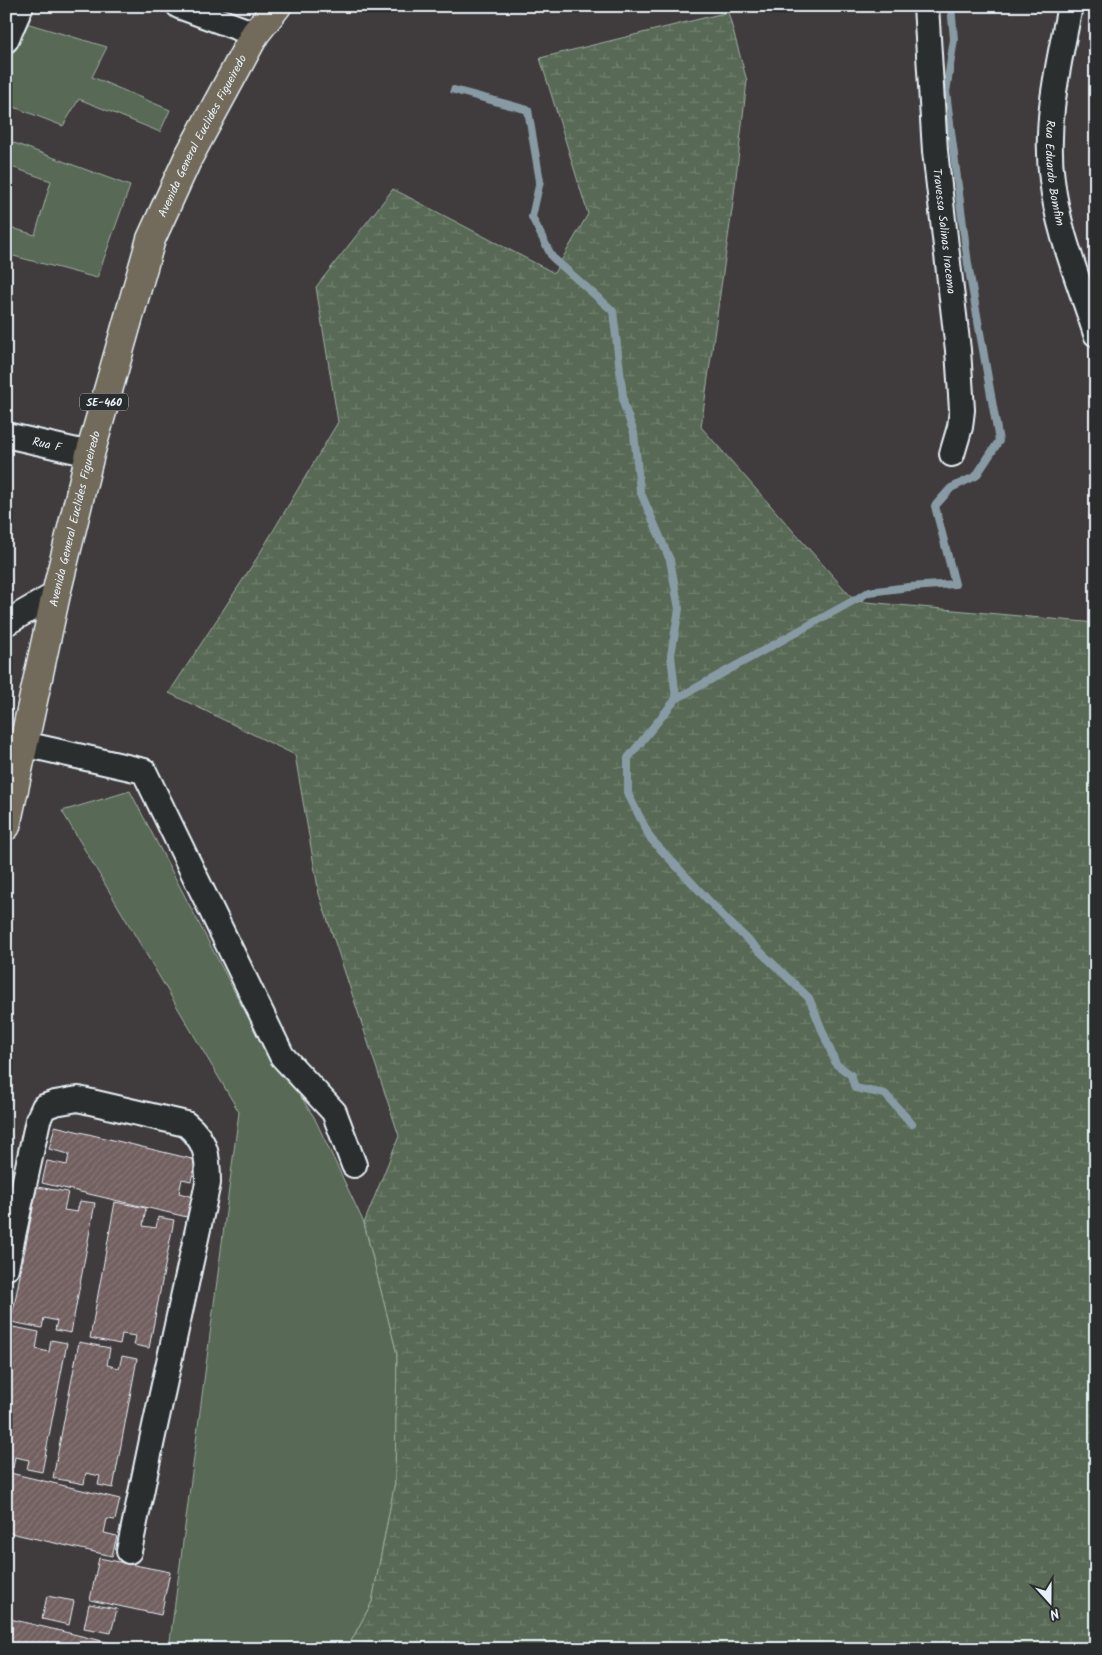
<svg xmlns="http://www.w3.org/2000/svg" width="1102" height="1655" font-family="Kalam,sans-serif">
	<defs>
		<pattern id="wetland-marsh" width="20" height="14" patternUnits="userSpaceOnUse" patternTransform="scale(1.25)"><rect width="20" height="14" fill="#586a54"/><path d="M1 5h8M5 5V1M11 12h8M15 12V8" fill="none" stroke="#70806d"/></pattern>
		<pattern id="building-hatch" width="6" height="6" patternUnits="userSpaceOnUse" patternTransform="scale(1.25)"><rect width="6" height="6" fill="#725f5f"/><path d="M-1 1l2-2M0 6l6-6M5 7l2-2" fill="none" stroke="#867677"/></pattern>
	</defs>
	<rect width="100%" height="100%" fill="#403c3d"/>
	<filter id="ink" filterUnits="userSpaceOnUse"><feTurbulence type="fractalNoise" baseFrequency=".02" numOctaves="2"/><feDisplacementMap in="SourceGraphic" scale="10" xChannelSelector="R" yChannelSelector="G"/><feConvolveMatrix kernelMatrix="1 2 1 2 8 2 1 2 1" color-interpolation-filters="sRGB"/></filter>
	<g filter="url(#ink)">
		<g fill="#586a54" stroke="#a0aea6">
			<polygon points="26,23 107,47 92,77 170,110 160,132 79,99 63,126 6,104 6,67"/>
			<polygon points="6,140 130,186 97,278 6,254 6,226 35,235 51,181 6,165"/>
			<polygon points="130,791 242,1006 314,1117 364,1223 397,1354 395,1482 372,1602 347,1649 169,1649 239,1112 62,811"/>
		</g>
		<polygon fill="url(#wetland-marsh)" stroke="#a0aea6" points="728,12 747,81 733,203 701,427 855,601 1096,623 1096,1649 347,1649 372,1602 395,1482 397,1354 364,1223 399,1136 319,894 295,755 169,693 257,558 338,422 316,287 393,189 554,273 588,214 540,58"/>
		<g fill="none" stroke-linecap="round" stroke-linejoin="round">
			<g stroke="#889ba5" stroke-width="8">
				<polyline points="454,90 528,110 540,181 532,217 552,257 613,311 624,405 634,433 640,491 670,560 679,609 671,655 676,699"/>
				<polyline points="912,1124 885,1094 855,1088 851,1075 836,1064 809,998 726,919 651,839 628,794 628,758 676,699 869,592 909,587 955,584 935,506 951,488 976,476 999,441 968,264 946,92 954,39 951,6"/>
			</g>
		</g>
		<g fill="url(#building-hatch)" stroke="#e8f1f8">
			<polygon points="55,1126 196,1160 191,1181 182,1179 179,1193 193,1197 187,1217 42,1183 47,1161 67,1165 69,1154 49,1149"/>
			<polygon points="37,1187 68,1192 64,1210 77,1212 80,1201 95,1203 71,1333 55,1330 57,1321 44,1318 42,1328 11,1322"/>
			<polygon points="115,1202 146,1208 143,1226 156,1228 158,1217 174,1220 149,1348 134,1345 136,1336 122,1334 120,1344 90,1338"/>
			<polygon points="8,1326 39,1332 36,1349 49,1352 51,1340 67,1343 42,1472 27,1469 29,1460 15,1457 13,1468 6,1466 6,1337"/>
			<polygon points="79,1342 110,1348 107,1365 119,1368 122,1356 137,1359 113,1488 98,1485 100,1476 86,1473 84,1484 53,1478"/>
			<polygon points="6,1472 120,1499 115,1520 107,1519 104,1533 117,1536 112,1556 6,1532"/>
			<polygon points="99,1558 170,1572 161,1615 90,1600"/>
			<polygon points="47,1596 74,1601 69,1625 42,1619"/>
			<polygon points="89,1604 117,1609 111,1633 84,1628"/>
			<polygon points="6,1618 115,1644 114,1649 6,1649"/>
		</g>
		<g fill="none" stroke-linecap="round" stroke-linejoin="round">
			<defs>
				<g id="minor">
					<polyline points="179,6 255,34"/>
					<path id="s1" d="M 926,6 L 935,151 L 958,350 L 962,410 L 960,427 L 952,454"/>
					<path id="s2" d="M 1070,6 C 1059,63 1044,122 1052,180 C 1058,233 1080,283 1096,334"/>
					<polyline points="6,40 21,6"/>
					<path id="s3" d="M 6,435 L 90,454"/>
					<polyline points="6,623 56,594"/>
					<polyline points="24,744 144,771 282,1056 334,1112 354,1165"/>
					<path d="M 6,1268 L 38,1120 L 44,1107 L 55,1103 L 78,1099 L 186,1124 C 207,1141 208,1157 208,1183 L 152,1440 L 129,1551"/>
				</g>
				<g id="primary">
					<path id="s4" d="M 6,826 L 56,594 L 90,454 L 151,239 L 189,156 L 255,34 L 277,6"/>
				</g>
			</defs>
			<use href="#minor" stroke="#e8f1f8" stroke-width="28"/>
			<use href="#primary" stroke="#e8f1f8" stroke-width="31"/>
			<use href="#minor" stroke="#2a2d2e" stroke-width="24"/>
			<use href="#primary" stroke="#726b5a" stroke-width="28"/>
		</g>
	</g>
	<g text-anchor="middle" stroke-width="4.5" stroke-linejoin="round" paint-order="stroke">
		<rect fill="#2a2d2e" stroke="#afb6bb" stroke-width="1" x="80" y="393.5" width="48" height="17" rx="4"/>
		<g font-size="11" font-weight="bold" fill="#e8f1f8">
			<text x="104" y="406">SE-460</text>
		</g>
		<g font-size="12" fill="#e8f1f8" stroke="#2a2d2e">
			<text dy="4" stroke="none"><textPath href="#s4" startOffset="720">Avenida General Euclides Figueiredo</textPath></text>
			<text dy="4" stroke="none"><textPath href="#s2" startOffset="169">Rua Eduardo Bomfim</textPath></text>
			<text dy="4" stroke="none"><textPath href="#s1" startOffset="226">Travessa Salinas Iracema</textPath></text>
			<text dy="4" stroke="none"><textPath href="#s3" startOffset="42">Rua F</textPath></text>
			<text dy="4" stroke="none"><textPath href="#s4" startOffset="315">Avenida General Euclides Figueiredo</textPath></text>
		</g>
	</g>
	<rect width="1102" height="1655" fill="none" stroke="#2a2d2e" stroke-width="25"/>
	<rect x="12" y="12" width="1077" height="1630" fill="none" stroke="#e8f1f8" stroke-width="2" filter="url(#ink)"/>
	<g transform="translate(1050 1602) rotate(159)" stroke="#2a2d2e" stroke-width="4" paint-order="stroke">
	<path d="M0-4L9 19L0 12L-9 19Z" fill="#e8f1f8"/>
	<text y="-8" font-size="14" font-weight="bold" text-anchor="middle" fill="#e8f1f8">N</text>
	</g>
</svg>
